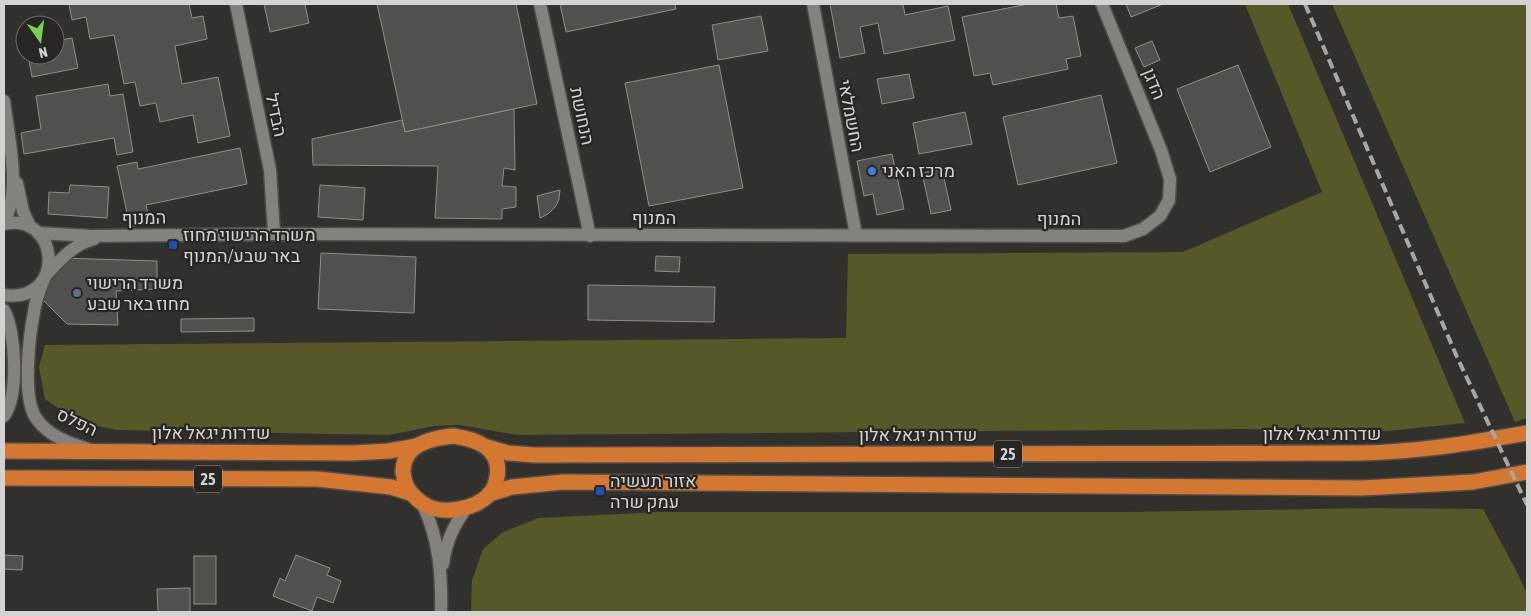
<svg xmlns="http://www.w3.org/2000/svg" width="1531" height="616" font-family="'Asap Condensed',Heebo,sans-serif">
	<rect width="100%" height="100%" fill="#32302c"/>
	<g fill="#565828">
		<polygon points="1245,4 1288,4 1465,423 1388,431 1341,432 1244,429 518,435 459,425 434,426 389,435 117,430 78,422 45,399 39,367 45,345 846,338 848,254 1183,252 1322,192"/>
		<polygon points="1332,4 1527,4 1527,418 1515,422"/>
		<polygon points="1374,508 1483,509 1517,572 1527,594 1527,612 471,612 472,580 483,549 503,532 538,518 660,512 1123,512"/>
	</g>
	<g fill="#524f4c" stroke="#918e8a">
		<polygon points="69,4 189,4 192,18 203,16 207,39 175,46 182,84 218,77 230,136 198,143 193,115 160,122 156,103 140,106 135,82 124,84 114,35 90,39 86,17 72,20"/>
		<polygon points="264,4 310,4 305,5 309,23 270,32"/>
		<polygon points="377,4 516,4 537,104 405,132"/>
		<polygon points="560,4 675,4 676,9 566,32"/>
		<polygon points="830,4 903,4 905,15 948,6 955,40 884,54 878,23 860,27 865,53 840,58"/>
		<polygon points="1028,4 1056,4 1059,18 1073,16 1081,56 1066,59 1068,69 993,85 990,73 974,76 962,17"/>
		<polygon points="1126,4 1163,4 1131,17"/>
		<polygon points="761,16 768,51 718,60 712,25"/>
		<polygon points="72,38 78,68 32,77 28,55 55,55 55,41"/>
		<polygon points="1152,41 1160,60 1144,67 1135,48"/>
		<polygon points="719,65 743,188 649,206 625,83"/>
		<polygon points="1238,65 1271,147 1210,172 1177,89"/>
		<polygon points="909,74 914,98 882,104 877,79"/>
		<polygon points="108,84 110,96 123,94 133,152 117,155 114,138 24,154 21,133 41,129 36,96"/>
		<polygon points="1101,95 1117,163 1018,185 1003,117"/>
		<polygon points="514,109 515,170 504,168 502,186 516,187 516,207 502,209 502,219 435,218 438,166 313,165 312,139 402,120 405,132"/>
		<polygon points="965,112 972,144 919,154 913,123"/>
		<polygon points="240,148 247,184 146,205 150,223 130,227 117,166 137,162 138,169"/>
		<polygon points="892,154 904,209 877,215 873,194 864,196 857,161"/>
		<polygon points="942,169 951,210 931,214 922,173"/>
		<polygon points="70,185 109,187 107,218 48,214 49,192 69,193"/>
		<polygon points="320,185 365,188 363,220 318,217"/>
		<polygon points="560,190 559,199 556,206 548,214 540,218 537,196"/>
		<polygon points="321,253 416,257 414,313 318,309"/>
		<polygon points="656,256 680,257 679,272 655,271"/>
		<polygon points="62,258 157,261 157,289 116,291 118,325 67,324 38,295"/>
		<polygon points="588,285 715,287 714,322 588,320"/>
		<polygon points="254,318 254,331 181,332 181,319"/>
		<polygon points="4,555 23,556 22,570 4,569"/>
		<polygon points="296,555 330,568 327,575 341,581 333,603 317,597 312,611 273,596 280,578 285,581"/>
		<rect x="194" y="556" width="22" height="48"/>
		<polygon points="190,588 190,612 158,612 157,589"/>
	</g>
	<g fill="none" stroke-linecap="round" stroke-linejoin="round">
		<defs>
			<g id="street">
				<polyline points="236,4 270,170 274,234"/>
				<polyline points="540,4 590,236"/>
				<polyline points="813,4 856,235"/>
				<path d="M 4,101 C 8,135 22,192 4,221"/>
				<polyline points="17,183 23,211 30,227"/>
				<polyline points="38,233 91,236 274,234 1124,236 1143,229 1160,216 1169,200 1170,179 1161,150 1102,4"/>
				<path d="M 47,274 C 61,259 74,244 94,239"/>
			</g>
			<g id="secondary">
				<path d="M 4,224 C 60,211 67,304 4,295"/>
				<path d="M 44,279 C 40,290 35,301 34,312 C 29,337 22,398 36,418 C 48,436 69,443 88,449"/>
				<path d="M 4,310 C 16,332 19,395 4,416"/>
				<path d="M 422,503 C 439,538 442,574 441,612"/>
				<path d="M 443,564 C 446,541 454,524 468,506"/>
			</g>
			<g id="highway">
				<path d="M 453,436 C 476,439 502,448 497,477 C 496,483 494,489 490,494 C 474,510 440,516 422,503 C 419,501 416,498 413,495 C 406,489 404,481 403,472 C 403,444 432,438 453,436 Z"/>
				<path d="M 487,447 L 508,453 L 534,455 L 1361,453 C 1417,452 1472,443 1527,433"/>
				<polyline points="4,451 352,453 389,451 417,446"/>
				<polyline points="4,478 317,479 391,487 410,493"/>
				<polyline points="489,494 512,487 563,482 1362,488 1473,482 1527,472"/>
			</g>
		</defs>
		<use href="#street" stroke="#4e4c4a" stroke-width="15"/>
		<use href="#secondary" stroke="#4e4c4a" stroke-width="15"/>
		<use href="#highway" stroke="#4e4c4a" stroke-width="18"/>
		<use href="#street" stroke="#85817d" stroke-width="12"/>
		<use href="#secondary" stroke="#85817d" stroke-width="12"/>
		<use href="#highway" stroke="#d47731" stroke-width="15"/>
		<polyline stroke="#a9a7a4" stroke-width="4" stroke-dasharray="10 5" stroke-linecap="butt" points="1305,4 1457,357 1527,505"/>
	</g>
	<circle fill="#3f7fe0" stroke="#282622" stroke-width="2" cx="872" cy="171" r="5"/>
	<g fill="#1a4fb4" stroke="#282622" stroke-width="2">
		<rect x="168" y="240" width="10" height="10" rx="2.5"/>
		<rect x="595" y="486" width="10" height="10" rx="2.5"/>
	</g>
	<circle fill="#5c6f8a" stroke="#282622" stroke-width="2" cx="77" cy="293" r="5"/>
	<g text-anchor="middle" stroke-width="4.5" stroke-linejoin="round" paint-order="stroke">
		<g fill="#282622" stroke="#a19f9c" stroke-width="1">
			<rect x="994" y="440.5" width="28" height="27" rx="4"/>
			<rect x="194" y="465.5" width="28" height="27" rx="4"/>
		</g>
		<g font-size="16" font-weight="bold" fill="#d5d3d1">
			<text x="1008" y="460">25</text>
			<text x="208" y="485">25</text>
		</g>
		<g font-size="18" fill="#d5d3d1" stroke="#282622">
			<text transform="translate(1154 84) rotate(68)" y="6">הדגן</text>
			<text transform="translate(276 115) rotate(78)" y="6">הבדיל</text>
			<text transform="translate(582 116) rotate(78)" y="6">הנחושת</text>
			<text transform="translate(851 116) rotate(79)" y="6">החשמלאי</text>
			<text transform="translate(144 218) rotate(-1)" y="6">המנוף</text>
			<text x="654" y="224">המנוף</text>
			<text x="1059" y="225">המנוף</text>
			<text transform="translate(77 422) rotate(25)" y="6">הפלס</text>
			<text x="211" y="439">שדרות יגאל אלון</text>
			<text x="1322" y="440">שדרות יגאל אלון</text>
			<text x="918" y="441">שדרות יגאל אלון</text>
		</g>
		<g font-size="18" fill="#d5d3d1" stroke="#282622" text-anchor="start">
			<text x="882" y="177">מרכז האני</text>
			<text x="183" y="241">משרד הרישוי מחוז<tspan x="183" dy="21">באר שבע/המנוף</tspan></text>
			<text x="87" y="289">משרד הרישוי<tspan x="87" dy="21">מחוז באר שבע</tspan></text>
			<text x="610" y="487">אזור תעשיה<tspan x="610" dy="21">עמק שרה</tspan></text>
		</g>
	</g>
	<rect width="1531" height="616" fill="none" stroke="#d5d3d1" stroke-width="10"/>
	<g transform="translate(40 40) rotate(166)"><circle r="24" fill="#282622" stroke="#6d6b68"/>
	<path d="M0-4L9 19L0 12L-9 19Z" fill="#7cd154"/>
	<text y="-8" font-size="14" font-weight="bold" text-anchor="middle" fill="#d5d3d1">N</text>
	</g>
</svg>
